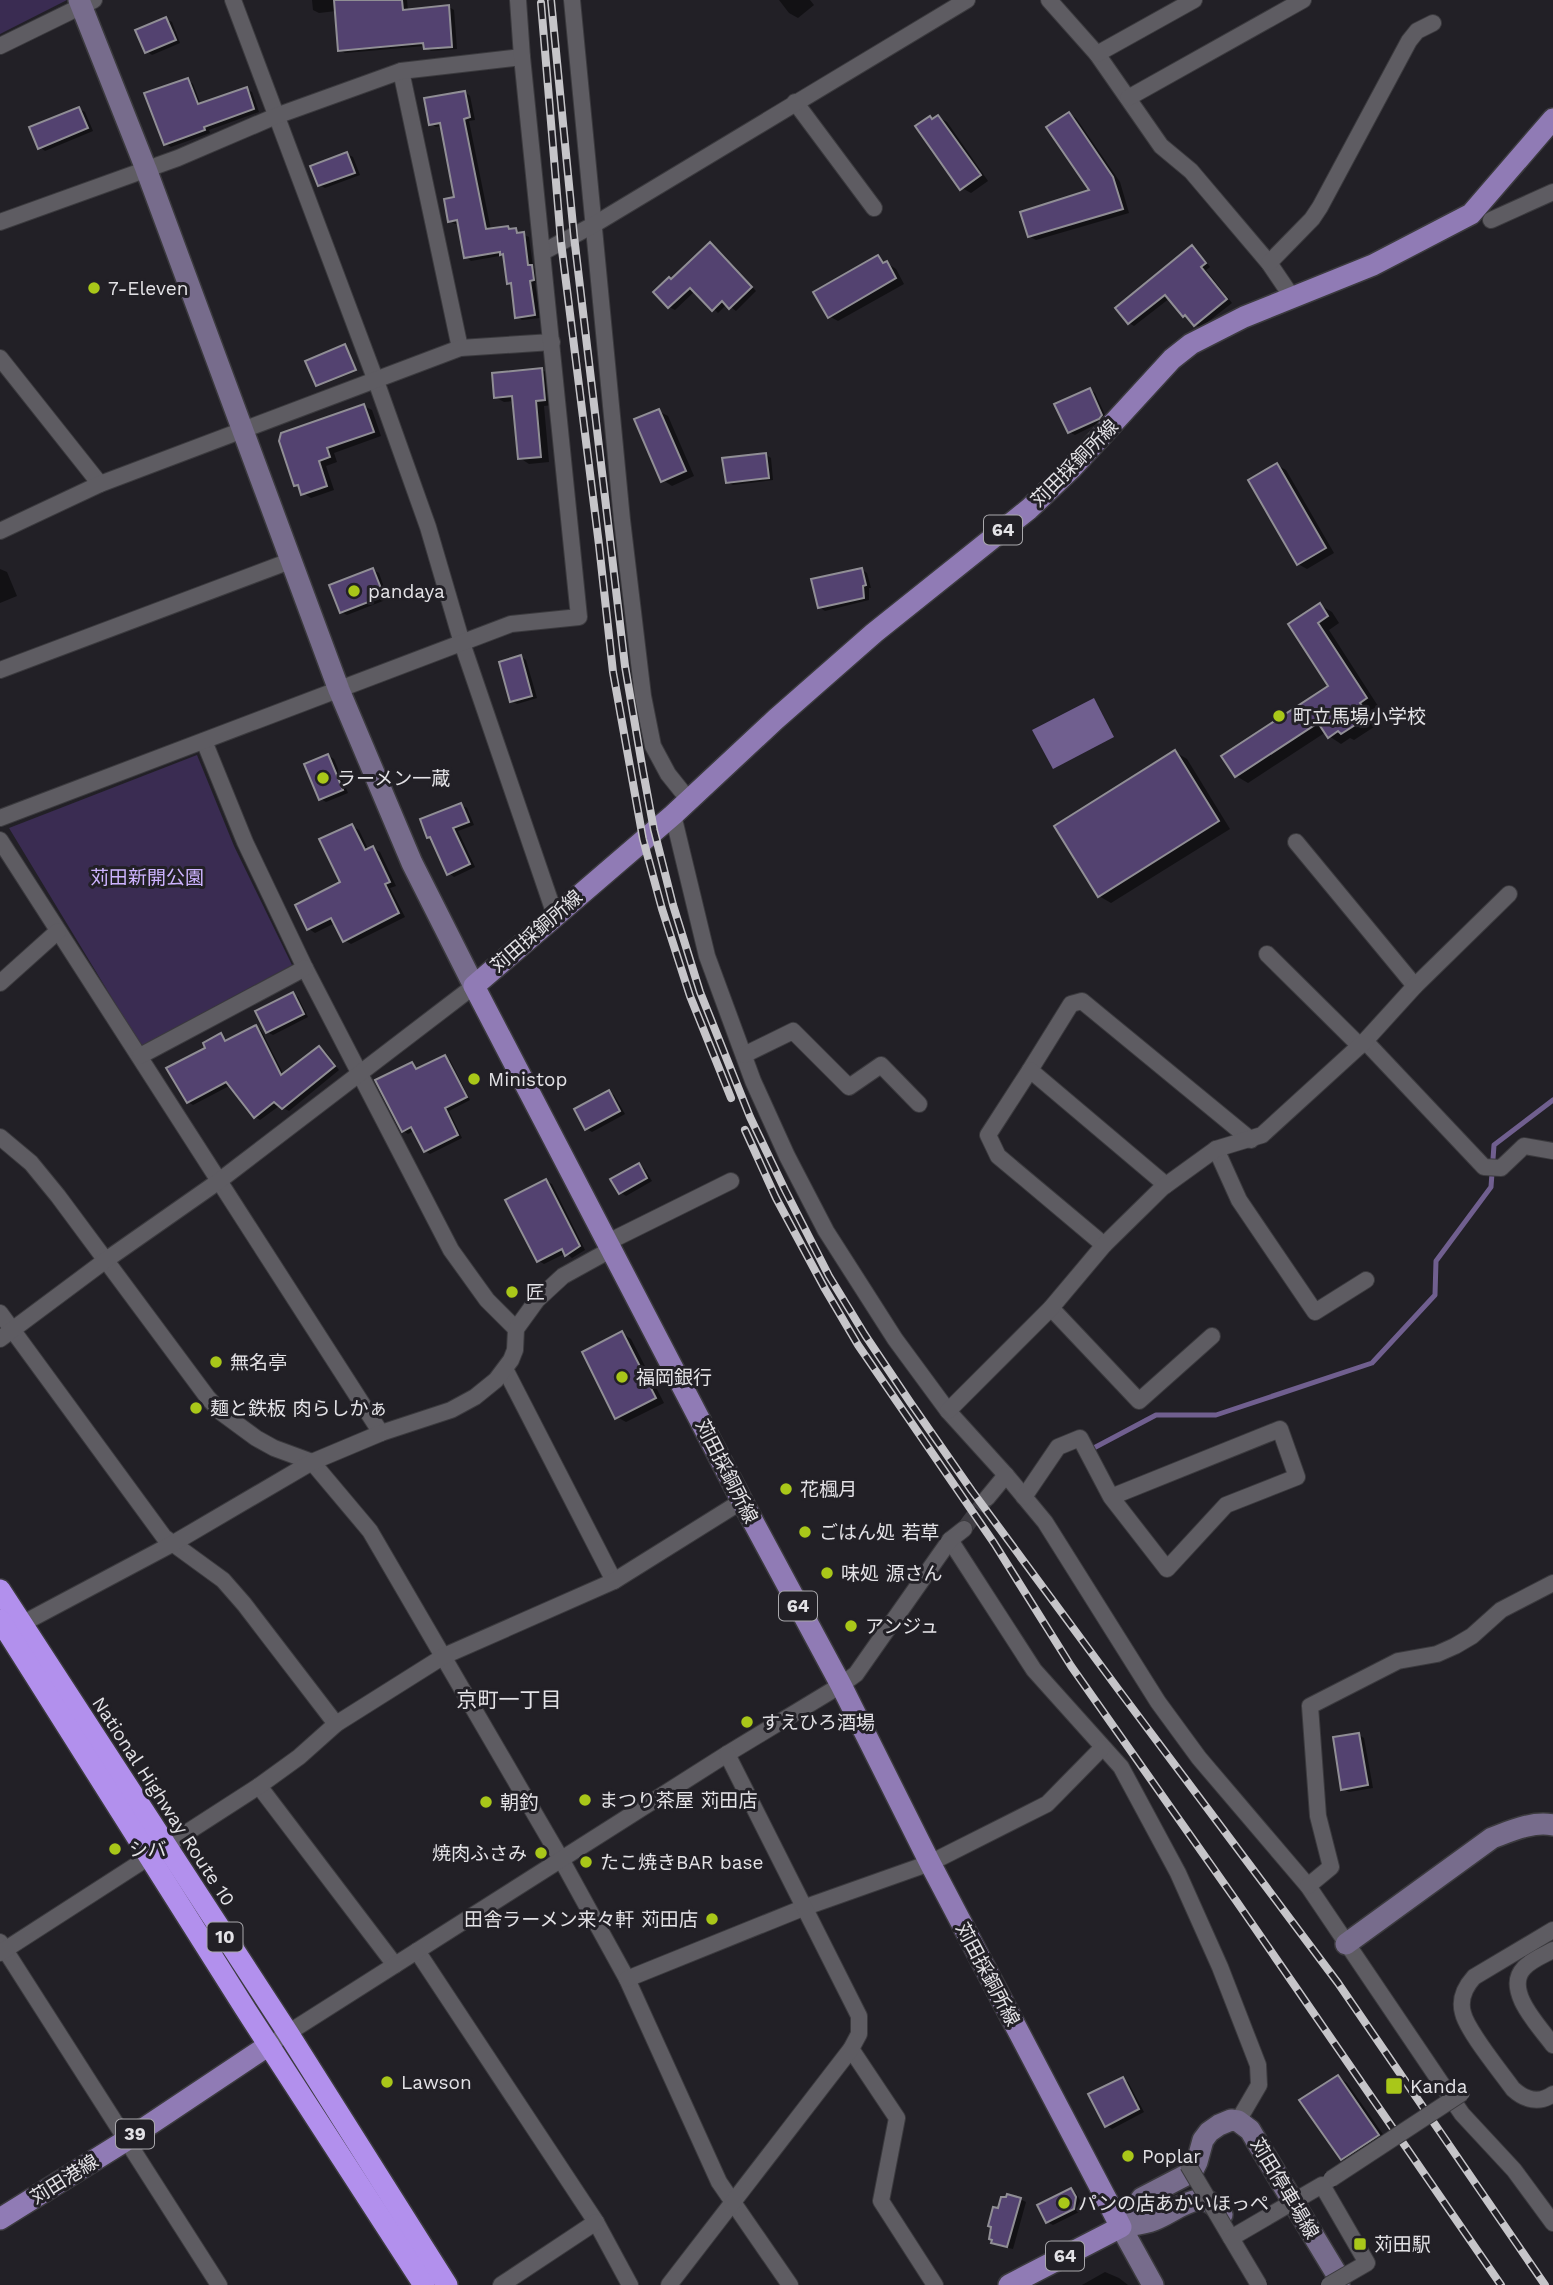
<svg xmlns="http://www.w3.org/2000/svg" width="1553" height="2285" font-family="'Work Sans','Noto Sans JP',sans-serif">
	<rect width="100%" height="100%" fill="#222026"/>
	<g fill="#3a2c52">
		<polygon points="0,0 67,0 0,34"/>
		<polygon points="197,755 234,846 292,965 141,1046 9,828"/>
	</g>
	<polygon fill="#705f8f" points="1094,698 1114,737 1053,769 1032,730"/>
	<g fill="#0007">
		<polygon points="312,0 407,0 408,11 449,7 454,10 457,49 431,51 425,46 345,53 340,50 336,11 319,13 313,10"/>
		<polygon points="779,0 810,0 814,5 798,18 789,13"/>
		<polygon points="166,19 172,22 180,43 152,55 146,51"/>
		<polygon points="188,80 193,84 201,105 246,89 252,92 259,112 209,130 210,133 171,147 165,144"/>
		<polygon points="465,92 470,96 475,120 469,121 491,230 508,228 529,237 533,267 537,270 539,283 535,283 540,318 522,320 517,317 512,285 509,283 505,255 471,261 466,257 459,224 455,224 450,221 456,198 443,126 436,127 431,124"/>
		<polygon points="79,109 85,112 93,131 45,151 40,147"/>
		<polygon points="1069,114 1076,118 1120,182 1129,213 1036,240 1029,236 1091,191"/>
		<polygon points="938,117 947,122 988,181 971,193 962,188 934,120"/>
		<polygon points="347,154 353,157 360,175 325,188 319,185"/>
		<polygon points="710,244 715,247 756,291 736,311 727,304 718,313 695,291 675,310 669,307 655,292 672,280"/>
		<polygon points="1192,247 1198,251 1210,267 1206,270 1232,303 1200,328 1184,315 1170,298 1134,326 1129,323"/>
		<polygon points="878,257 896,269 904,284 838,321 829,316"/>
		<polygon points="345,346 357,371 319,386 317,384"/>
		<polygon points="542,370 551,375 553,405 544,406 549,462 529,464 520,458 514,401 504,402 495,397"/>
		<polygon points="1090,390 1095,393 1107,419 1075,435 1069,432"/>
		<polygon points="364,406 372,410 381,436 334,453 337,462 326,466 334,490 311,498 303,493 301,488 295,485 281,441"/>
		<polygon points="658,411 668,416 694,476 672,486 663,480"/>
		<polygon points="765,454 771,458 773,480 733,485 727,482"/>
		<polygon points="1277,465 1286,470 1334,553 1307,569 1298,564"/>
		<polygon points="0,569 7,572 17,596 0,603"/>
		<polygon points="373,570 379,573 388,599 347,615 341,612"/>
		<polygon points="862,570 867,573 871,588 869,588 869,600 825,611 819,607"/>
		<polygon points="1320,605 1332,612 1339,623 1329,630 1378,706 1371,710 1380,723 1354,740 1350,738 1341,744 1329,736 1326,732 1248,783 1236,776 1330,687 1290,625"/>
		<polygon points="521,657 526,660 537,698 517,704 512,701"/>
		<polygon points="1175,752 1187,759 1230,829 1111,903 1099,896"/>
		<polygon points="328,755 334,759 348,793 326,802 321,799"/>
		<polygon points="461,805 467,808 474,825 458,831 475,867 454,877 449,873 433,839 429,837"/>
		<polygon points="352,826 359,830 369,851 373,848 380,852 396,886 390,888 405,917 351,944 344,940 335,923 315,933 309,929 343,883"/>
		<polygon points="293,994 298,997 308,1017 273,1035 267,1032"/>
		<polygon points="256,1027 261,1030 284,1075 319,1048 325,1051 339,1070 289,1111 279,1106 260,1120 255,1117 231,1085 193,1105 188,1102 207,1048 221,1035 228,1041"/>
		<polygon points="445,1057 450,1060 470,1100 449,1111 462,1138 430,1154 425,1151 415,1130 408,1134 403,1131 412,1064 419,1070"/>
		<polygon points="609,1092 614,1095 625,1114 592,1132 587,1129"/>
		<polygon points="639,1165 644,1168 652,1181 626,1196 620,1192"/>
		<polygon points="546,1181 552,1184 585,1250 572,1258 566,1253 544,1264 539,1261"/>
		<polygon points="622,1333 631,1339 664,1403 626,1422 617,1417"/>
		<polygon points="1359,1735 1364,1738 1373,1788 1349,1792 1343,1789"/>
		<polygon points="1338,2077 1347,2083 1387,2140 1351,2164 1342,2159"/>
		<polygon points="1123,2079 1128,2082 1144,2112 1112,2129 1106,2125"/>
		<polygon points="1071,2190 1076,2193 1081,2202 1079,2212 1053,2225 1047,2222"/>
		<polygon points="1020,2199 1026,2202 1013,2249 999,2246 993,2242 999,2210"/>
		<polygon points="1105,2272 1119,2278 1128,2285 1082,2285"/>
	</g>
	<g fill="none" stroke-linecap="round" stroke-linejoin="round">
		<polyline stroke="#705f8f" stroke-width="5" points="1090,1450 1156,1415 1216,1415 1372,1363 1435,1295 1436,1261 1491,1187 1494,1145 1553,1100"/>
	</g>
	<g fill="#534270" stroke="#908e95" stroke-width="2">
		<polygon points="334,0 402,0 403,10 449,5 452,47 424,49 423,43 338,51"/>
		<polygon points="166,17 176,40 145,53 135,30"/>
		<polygon points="188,78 198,104 247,87 254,109 204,127 205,130 164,145 144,93"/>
		<polygon points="465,91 470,117 464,119 486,229 508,226 509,229 516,228 517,233 524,232 528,265 532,265 534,280 530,281 535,315 515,318 511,283 507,284 503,254 500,255 500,252 464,258 457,220 448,222 444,199 454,197 440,123 429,125 424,98"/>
		<polygon points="79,107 88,128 38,149 29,127"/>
		<polygon points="1069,112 1113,177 1123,209 1028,237 1020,212 1089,190 1046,127"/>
		<polygon points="938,115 981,175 960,190 915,126 930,116 932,119"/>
		<polygon points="347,152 355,173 318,186 310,166"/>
		<polygon points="710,242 752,287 729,309 722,301 712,311 690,288 668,308 653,292 669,277 671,279"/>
		<polygon points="1192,245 1206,263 1201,267 1227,299 1194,326 1185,315 1183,317 1165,295 1128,324 1115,308"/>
		<polygon points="878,255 883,263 887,261 896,278 828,318 813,292"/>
		<polygon points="345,344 356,370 316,386 305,361"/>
		<polygon points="542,368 545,400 536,401 541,457 518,459 512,396 494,398 492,373"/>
		<polygon points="1090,388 1102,415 1099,419 1068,433 1054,404"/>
		<polygon points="364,404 374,432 327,448 330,457 319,461 327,486 301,495 298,485 294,486 279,441 281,433"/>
		<polygon points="659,409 686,471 661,482 634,419"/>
		<polygon points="766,453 769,478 726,483 722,458"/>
		<polygon points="1277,463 1326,548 1297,565 1248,480"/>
		<polygon points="373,568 384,596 340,613 329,585"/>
		<polygon points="862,568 866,585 863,586 864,598 818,608 811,579"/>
		<polygon points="1320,603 1328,616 1318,623 1367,698 1360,703 1369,716 1341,734 1338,731 1328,738 1318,723 1235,777 1221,756 1328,686 1288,624"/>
		<polygon points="521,655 532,696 510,702 499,662"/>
		<polygon points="1175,750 1219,821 1098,897 1054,826"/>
		<polygon points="328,754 343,790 319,800 304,764"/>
		<polygon points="461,803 469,822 453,828 470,864 447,875 430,837 427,838 420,819"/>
		<polygon points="352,824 365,850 373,846 390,882 385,884 399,913 343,942 331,918 307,930 295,905 340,882 319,839"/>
		<polygon points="293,992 304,1014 266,1033 255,1011"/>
		<polygon points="256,1025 281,1075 319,1046 335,1066 282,1109 274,1102 254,1118 226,1082 187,1103 166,1068 205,1048 203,1043 221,1033 225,1041"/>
		<polygon points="445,1055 467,1097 445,1108 458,1135 424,1152 411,1127 402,1132 375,1080 412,1062 416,1069"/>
		<polygon points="609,1090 620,1111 585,1130 574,1109"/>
		<polygon points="639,1163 647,1178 619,1194 610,1179"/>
		<polygon points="546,1179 580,1246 565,1256 562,1249 537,1262 505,1200"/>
		<polygon points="622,1331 656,1398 615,1419 582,1352"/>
		<polygon points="1359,1733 1368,1785 1341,1790 1333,1737"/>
		<polygon points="1338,2075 1379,2135 1341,2160 1299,2100"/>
		<polygon points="1123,2077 1139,2109 1105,2127 1088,2094"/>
		<polygon points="1071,2188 1076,2197 1074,2209 1046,2223 1037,2205"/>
		<polygon points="1007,2194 1021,2198 1007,2247 991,2243 992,2240 989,2239 991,2227 988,2226 993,2207 998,2208 1001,2197 1006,2197"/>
	</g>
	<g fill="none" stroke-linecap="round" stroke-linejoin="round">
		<polyline stroke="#3f3d43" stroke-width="16" stroke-dasharray="16 8" stroke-linecap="butt" points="964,1529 987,1498"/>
		<defs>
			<g id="street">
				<polyline points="233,0 376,381 428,527 462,643 555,915"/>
				<polyline points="572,0 622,520 643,696 653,746 668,774 688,799"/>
				<polyline points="1049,0 1097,54 1161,146 1191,171 1269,263 1292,297"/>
				<polyline points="0,46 94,0"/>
				<polyline points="1097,54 1194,0"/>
				<polyline points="401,71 460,348"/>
				<polyline points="1128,98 1303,0"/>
				<polyline points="795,102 874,208"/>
				<polyline points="1491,220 1553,192"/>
				<polyline points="0,222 178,158 276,116 401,71 522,57"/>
				<polyline points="543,252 595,224 967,0"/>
				<polyline points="1269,263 1312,219 1320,207 1409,41 1417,31 1433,23"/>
				<polyline points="0,358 100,484"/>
				<polyline points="0,531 100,484 460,348 552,342"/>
				<polyline points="0,670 290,561"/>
				<polyline points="204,741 245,842 305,968 451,1250 487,1300 516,1329"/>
				<polyline points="673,815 707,956 753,1081 787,1156 826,1231 895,1339 948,1411 1006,1475 1045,1522 1158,1702 1199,1758 1308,1886 1462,2114 1514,2170 1553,2223"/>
				<polyline points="0,818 511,624 579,617 522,57 518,0"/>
				<polyline points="0,840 381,1433"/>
				<polyline points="1296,842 1415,986"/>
				<polyline points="1267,954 1360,1046"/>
				<polyline points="0,983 58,931"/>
				<polyline points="1365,1041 1484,1167 1501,1168 1524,1146 1553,1151"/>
				<polyline points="744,1055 793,1031 849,1087 881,1065 919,1104"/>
				<polyline points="140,1056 305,968"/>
				<polyline points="1030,1070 1071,1004 1082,1001 1251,1140"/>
				<polyline points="0,1137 31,1163 58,1196 208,1398 222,1413 256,1438 274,1448 312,1462 370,1531 561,1859 627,1979 719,2182 790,2285"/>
				<polyline points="1216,1149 1239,1200 1315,1312 1366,1280"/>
				<polyline points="608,1242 731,1181"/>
				<polyline points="1104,1245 998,1156 988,1135 1030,1070 1166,1185"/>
				<polyline points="1051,1308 1139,1401 1212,1336"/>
				<polyline points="0,1313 164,1537 223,1580 244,1604 336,1724"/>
				<polyline points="0,1339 106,1260 219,1181 474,986"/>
				<polyline points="505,1369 614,1581"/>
				<polyline points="948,1411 1051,1308 1104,1245 1162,1188 1216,1149 1262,1135 1365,1041 1415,986 1509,894"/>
				<polyline points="1024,1497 1058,1447 1080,1438 1111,1497 1280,1429 1297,1477 1226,1505 1167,1569 1111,1497"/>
				<polyline points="987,1498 1006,1475"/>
				<polyline points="950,1540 1034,1670 1121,1767 1178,1873 1220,1967 1258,2065 1259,2085 1238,2121"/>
				<polyline points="14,1628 172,1544 312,1462 381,1433 451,1410 475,1397 496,1380 511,1360 515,1350 516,1329 537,1300 563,1276 612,1249"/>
				<polyline points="259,1786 395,1965"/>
				<polyline points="1308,1886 1331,1867 1318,1816 1310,1706 1398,1661 1437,1654 1455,1646 1472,1636 1501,1610 1553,1583"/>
				<path d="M 1553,1930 L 1474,1977 C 1465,1987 1459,1999 1463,2013 C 1467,2031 1501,2072 1513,2089 C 1525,2100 1539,2104 1553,2094"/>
				<polyline points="0,1942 219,2285"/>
				<path d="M 1553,1950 C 1544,1955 1531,1960 1524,1968 C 1503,1990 1540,2027 1553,2045"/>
				<polyline points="417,1951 596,2222 630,2285"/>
				<polyline points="0,1953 259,1786 299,1757 336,1724 444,1656 614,1581 742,1501"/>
				<polyline points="627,1979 803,1908 930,1863 1047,1804 1102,1748"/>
				<polyline points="280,2038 727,1754 841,1685 856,1674 950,1540 964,1529"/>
				<polyline points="851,2049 897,2118 881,2201 935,2285"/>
				<polyline points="501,2285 596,2222"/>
				<polyline points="669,2285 851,2049 859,2034 859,2016 727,1754"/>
			</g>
			<g id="secondary">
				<polyline points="79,0 146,169 339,690 412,863 474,986"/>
				<path d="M 1346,1944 L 1492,1838 C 1511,1831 1532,1821 1553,1825"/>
				<polyline points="1121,2227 1142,2198 1192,2172 1197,2162 1203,2140 1209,2132 1219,2125 1231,2120 1238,2121 1250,2130 1257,2142 1336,2273 1339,2285"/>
				<path d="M 1121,2227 C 1132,2225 1144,2224 1154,2220 C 1178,2211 1203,2183 1222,2215"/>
				<polyline points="1121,2227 1153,2285"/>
			</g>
			<g id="primary">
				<polyline points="0,2219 125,2141 269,2045"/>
				<polyline points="1009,2285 1121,2227 930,1863 841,1685 742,1501 474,986 673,815 776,719 874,633 1029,509 1072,468 1172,359 1191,344 1244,317 1373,265 1471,214 1553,119"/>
			</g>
			<g id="highway">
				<polyline points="0,1590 288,2033 447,2285"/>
				<polyline points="0,1620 246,2010 424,2285"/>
			</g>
		</defs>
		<use href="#street" stroke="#3b3a3e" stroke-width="18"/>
		<use href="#secondary" stroke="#3b3a3e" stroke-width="24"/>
		<use href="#primary" stroke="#3b3a3e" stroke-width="24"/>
		<use href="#highway" stroke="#3b3a3e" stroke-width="24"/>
		<use href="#street" stroke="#5e5c62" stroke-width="16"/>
		<use href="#secondary" stroke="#776c8c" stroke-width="21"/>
		<use href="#primary" stroke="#907bb5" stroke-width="21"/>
		<use href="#highway" stroke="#b290ed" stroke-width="21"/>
		<defs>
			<g id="rail">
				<polyline points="551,0 574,236 625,666 643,771 654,830 673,905 700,992 750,1117 785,1190 829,1276 865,1335 910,1402 972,1491 1121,1693 1338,1983 1545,2285"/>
				<polyline points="541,3 561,242 599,545 613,672 643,839 662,909 690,996 731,1098"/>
				<polyline points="745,1130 776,1198 825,1289 858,1345 994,1543 1071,1666 1237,1902 1501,2285"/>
			</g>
		</defs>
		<use href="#rail" stroke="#c6c5c9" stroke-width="8"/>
		<use href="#rail" stroke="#222026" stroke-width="5" stroke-dasharray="16" stroke-linecap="butt"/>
		<defs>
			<g id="street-bridge">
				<polyline points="1188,2165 1231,2238"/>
				<polyline points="1331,2179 1462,2093"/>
				<polyline points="1259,2285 1231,2238 1322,2185 1367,2263 1329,2285"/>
			</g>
		</defs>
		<use href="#street-bridge" stroke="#3b3a3e" stroke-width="18" stroke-linecap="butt"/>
		<use href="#street-bridge" stroke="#5e5c62" stroke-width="16"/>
	</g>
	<g fill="#a9c719" stroke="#222026" stroke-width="2.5">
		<circle cx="94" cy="288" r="7"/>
		<circle cx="354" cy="591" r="7"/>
		<circle cx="1279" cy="716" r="7"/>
		<circle cx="323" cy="778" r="7"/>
		<circle cx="474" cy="1079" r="7"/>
		<circle cx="512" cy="1292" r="7"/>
		<circle cx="216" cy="1362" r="7"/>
		<circle cx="622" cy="1377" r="7"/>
		<circle cx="196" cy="1408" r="7"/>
		<circle cx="786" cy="1489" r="7"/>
		<circle cx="805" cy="1532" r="7"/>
		<circle cx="827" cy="1573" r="7"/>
		<circle cx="851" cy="1626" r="7"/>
		<circle cx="747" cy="1722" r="7"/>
		<circle cx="585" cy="1800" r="7"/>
		<circle cx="486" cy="1802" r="7"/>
		<circle cx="115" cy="1849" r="7"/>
		<circle cx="541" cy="1853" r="7"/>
		<circle cx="586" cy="1862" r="7"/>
		<circle cx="712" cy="1919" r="7"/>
		<circle cx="387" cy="2082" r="7"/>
		<rect x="1385" y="2077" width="18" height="18" rx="3.5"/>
		<circle cx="1128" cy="2156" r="7"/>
		<circle cx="1064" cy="2203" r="7"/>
		<rect x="1353" y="2237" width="14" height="14" rx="3.5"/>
	</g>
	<g text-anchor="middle" stroke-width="6" stroke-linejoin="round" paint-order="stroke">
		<g fill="#222026" stroke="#a9a8ac" stroke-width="2">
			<rect x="984" y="515.5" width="38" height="29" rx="5"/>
			<rect x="779" y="1591.5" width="38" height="29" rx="5"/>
			<rect x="207.5" y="1922.5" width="35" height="29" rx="5"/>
			<rect x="116" y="2119.5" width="38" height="29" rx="5"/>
			<rect x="1046" y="2241.5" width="38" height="29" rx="5"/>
		</g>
		<g font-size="18" font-weight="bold" fill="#e3e2e6">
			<text x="1003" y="536">64</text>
			<text x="798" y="1612">64</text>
			<text x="225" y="1943">10</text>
			<text x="135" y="2140">39</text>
			<text x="1065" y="2262">64</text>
		</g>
		<g font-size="19" fill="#e3e2e6" stroke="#222026" text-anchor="start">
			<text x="108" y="295">7-Eleven</text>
			<text x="368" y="598">pandaya</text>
			<text x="1293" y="723">町立馬場小学校</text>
			<text x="337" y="785">ラーメン一蔵</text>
			<text x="488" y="1086">Ministop</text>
			<text x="526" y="1299">匠</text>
			<text x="230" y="1369">無名亭</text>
			<text x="636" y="1384">福岡銀行</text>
			<text x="210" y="1415">麺と鉄板 肉らしかぁ</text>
			<text x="800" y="1496">花楓月</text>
			<text x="819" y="1539">ごはん処 若草</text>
			<text x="841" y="1580">味処 源さん</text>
			<text x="865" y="1633">アンジュ</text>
			<text x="761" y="1729">すえひろ酒場</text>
			<text x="599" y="1807">まつり茶屋 苅田店</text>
			<text x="500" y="1809">朝釣</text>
			<text x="129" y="1856">シバ</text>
			<text x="527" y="1860" text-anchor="end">焼肉ふさみ</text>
			<text x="600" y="1869">たこ焼きBAR base</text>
			<text x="698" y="1926" text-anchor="end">田舎ラーメン来々軒 苅田店</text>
			<text x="401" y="2089">Lawson</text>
			<text x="1410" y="2093">Kanda</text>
			<text x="1142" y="2163">Poplar</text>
			<text x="1078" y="2210">パンの店あかいほっぺ</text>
			<text x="1374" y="2251">苅田駅</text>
		</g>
		<g font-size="19" fill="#e3e2e6" stroke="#222026">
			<text transform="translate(1074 463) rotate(-45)" y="7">苅田採銅所線</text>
			<text transform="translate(536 931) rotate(-41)" y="7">苅田採銅所線</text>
			<text transform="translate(727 1471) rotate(63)" y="7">苅田採銅所線</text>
			<text transform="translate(164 1801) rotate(57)" y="7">National Highway Route 10</text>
			<text transform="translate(988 1974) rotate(62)" y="7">苅田採銅所線</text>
			<text transform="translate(64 2179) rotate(-32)" y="7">苅田港線</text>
			<text transform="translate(1285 2188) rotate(59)" y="7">苅田停車場線</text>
		</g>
		<g font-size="19" fill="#cdb3fe" stroke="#222026">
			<text x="147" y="884">苅田新開公園</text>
		</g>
		<g font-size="21" fill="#e3e2e6" stroke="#222026">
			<text x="509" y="1707">京町一丁目</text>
		</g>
	</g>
</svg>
